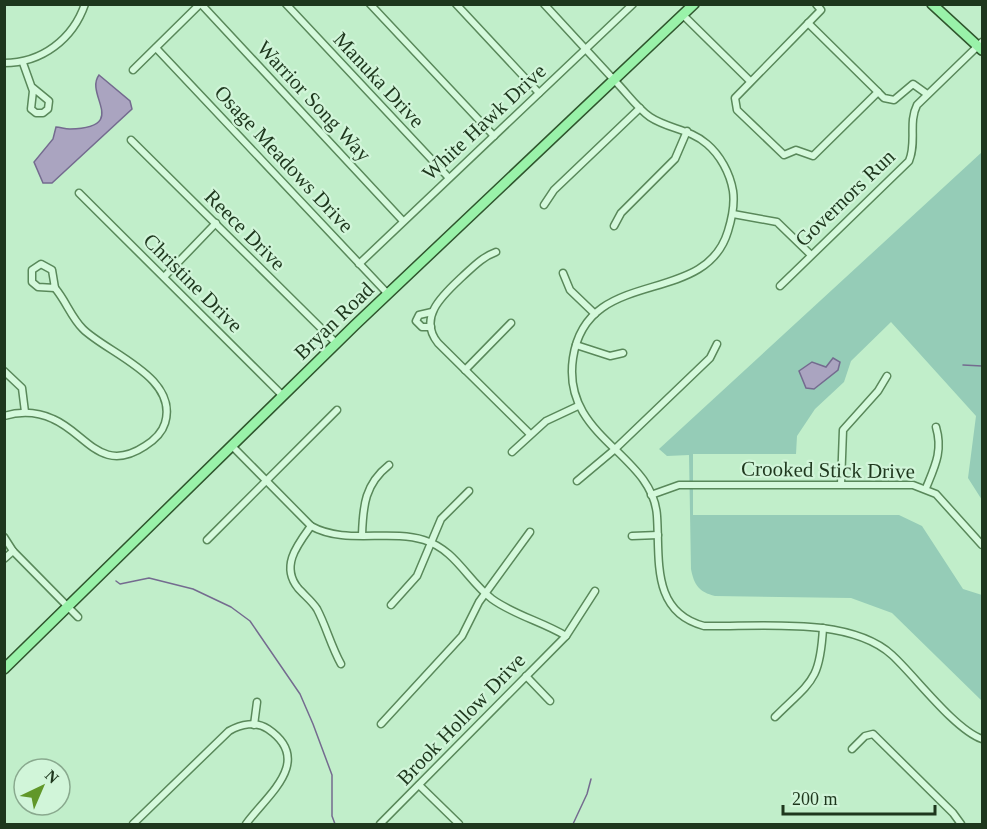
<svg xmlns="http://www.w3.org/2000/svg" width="987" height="829" font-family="'Times New Roman',serif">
	<rect width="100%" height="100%" fill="#c1eeca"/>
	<path fill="#95ccb7" d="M 982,152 L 982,500 L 968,478 L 976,416 L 891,322 L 851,361 L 844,382 L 815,409 L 797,436 L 796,454 L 693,454 L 693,515 L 899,515 L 922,526 L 963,589 L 982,595 L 982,701 L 892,613 L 851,598 L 715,596 C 699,592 694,585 691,569 L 689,455 L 667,456 L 659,449 Z"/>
	<g fill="#aaa4c0" stroke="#746b8f" stroke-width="1.5">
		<path d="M 99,75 L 130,101 L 132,109 L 52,183 L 43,183 L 34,162 L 53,139 L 56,127 C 61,127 64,129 70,129 C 130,127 84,95 99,75 Z"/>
		<polygon points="833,358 840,362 838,370 814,389 806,388 799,371 812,362 826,367"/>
	</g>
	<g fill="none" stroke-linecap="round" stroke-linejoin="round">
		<g stroke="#746b8f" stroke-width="1.5">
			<polyline points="963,365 982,366"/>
			<polyline points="116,581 120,584 149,578 193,589 231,607 250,621 300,694 313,724 332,775 332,816 335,824"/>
			<polyline points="573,824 587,794 591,779"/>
		</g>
		<defs>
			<g id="minor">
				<polyline points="201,4 403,221"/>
				<polyline points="286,4 449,178"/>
				<polyline points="370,4 494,136"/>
				<polyline points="456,4 539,93"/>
				<path d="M 544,4 C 568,30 591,55 615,81 C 626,92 637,108 650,117 C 668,129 690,129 707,144 C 720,155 730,173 733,191 C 735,205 732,218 728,231 C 705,309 587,264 573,358 C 561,438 653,453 657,516 C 660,560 651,612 704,626 C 759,627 849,616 892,655 C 915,676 954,729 982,739"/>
				<polyline points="816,4 821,10 735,98 737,110 784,155 796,150 813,156 878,92 884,98 894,100 913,84 927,94"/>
				<polyline points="683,15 750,81"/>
				<polyline points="808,23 878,92"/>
				<polyline points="156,48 387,293"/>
				<path d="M 4,63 C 42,63 73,39 85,4"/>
				<polyline points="23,63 33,91 31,109 36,113 43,113 48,109 49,101 32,87"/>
				<polyline points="133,70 200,4"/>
				<polyline points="131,140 336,343"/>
				<polyline points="79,193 283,396"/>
				<polyline points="544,205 554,190 640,108"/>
				<polyline points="733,214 777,222 810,254"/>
				<polyline points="614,226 621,213 675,159 687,131"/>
				<path d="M 496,252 C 482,257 473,267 462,277 C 444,294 417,317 438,343 L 530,434"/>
				<polygon points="41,264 52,270 55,288 38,287 32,282 32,270"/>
				<polyline points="359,264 633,4"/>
				<polyline points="563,273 570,290 595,314"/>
				<polyline points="164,277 216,223"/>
				<path d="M 780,286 L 909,161 C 917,142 908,123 917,105 L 982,42"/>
				<polyline points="431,327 422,327 416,321 419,315 432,312"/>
				<polyline points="576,345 610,356 623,353"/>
				<polyline points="465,370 511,323"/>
				<polyline points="4,371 22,388 25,412"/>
				<path d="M 4,416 C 21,411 38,412 53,419 C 86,433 101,475 145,446 C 153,441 162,433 165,423 C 179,377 107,353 83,329 C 71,317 66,301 55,288"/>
				<path d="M 232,446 L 311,526 C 345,545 388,529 424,540 C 456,550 467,580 492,599 C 514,615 543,622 566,636"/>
				<polyline points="512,452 546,421 578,406"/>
				<polyline points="577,481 614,450 710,358 717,344"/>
				<polyline points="841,484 843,430 878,391 887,376"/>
				<path d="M 926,488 C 935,466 943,451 936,427"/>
				<polyline points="651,495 679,485 913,485 936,494 982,545"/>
				<path d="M 311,526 C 298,544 280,566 298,588 C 304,595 312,601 317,609 C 326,626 331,646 341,664"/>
				<path d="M 362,535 C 363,505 365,484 389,465"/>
				<polyline points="632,536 658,535"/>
				<polyline points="4,537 13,551 78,617"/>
				<polyline points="207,540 337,410"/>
				<polyline points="4,559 13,551"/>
				<polyline points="391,605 417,576 441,519 469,491"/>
				<polyline points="526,676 550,701"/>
				<path d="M 775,717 C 811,681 820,682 823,628"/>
				<polyline points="381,724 462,636 479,602 530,532"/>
				<polyline points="254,725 257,702"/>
				<polyline points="852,749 865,736 873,734 953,813 961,824"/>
				<polyline points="419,785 459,824"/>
				<path d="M 133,824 L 229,731 C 241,724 256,721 268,729 C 315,761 266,796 246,824"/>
				<polyline points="380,824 566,636 595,591"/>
			</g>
			<g id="primary">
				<polyline points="932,4 982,50"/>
				<polyline points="4,669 355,325 694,4"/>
			</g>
		</defs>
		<use href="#minor" stroke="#59885a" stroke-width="9"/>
		<use href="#primary" stroke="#2f552d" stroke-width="12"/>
		<use href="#minor" stroke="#d5f9dc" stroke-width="6"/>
		<use href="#primary" stroke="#99f2a9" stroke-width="9"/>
	</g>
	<g text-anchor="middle" stroke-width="4.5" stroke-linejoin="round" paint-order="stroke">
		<g font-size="21" fill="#1e371d" stroke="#d1f5d9">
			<text transform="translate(379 80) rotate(47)" y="7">Manuka Drive</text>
			<text transform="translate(314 101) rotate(47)" y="7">Warrior Song Way</text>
			<text transform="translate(484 122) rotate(-43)" y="7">White Hawk Drive</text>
			<text transform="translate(284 159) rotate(47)" y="7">Osage Meadows Drive</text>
			<text transform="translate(845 198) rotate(-44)" y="7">Governors Run</text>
			<text transform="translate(245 230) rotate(45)" y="7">Reece Drive</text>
			<text transform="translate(193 283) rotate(45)" y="7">Christine Drive</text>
			<text transform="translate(334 321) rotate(-44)" y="7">Bryan Road</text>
			<text transform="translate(828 470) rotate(1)" y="7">Crooked Stick Drive</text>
			<text transform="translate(461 719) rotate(-46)" y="7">Brook Hollow Drive</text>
		</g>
	</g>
	<rect width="987" height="829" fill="none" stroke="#1e371d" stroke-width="12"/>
	<g transform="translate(42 787) rotate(44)"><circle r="28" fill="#d1f5d9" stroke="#89a98e" stroke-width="1.5"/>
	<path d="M0-4.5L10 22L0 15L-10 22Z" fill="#619729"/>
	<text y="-9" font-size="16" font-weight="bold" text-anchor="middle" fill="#1e371d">N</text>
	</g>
	<path d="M783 805v9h152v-9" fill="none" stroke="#1e371d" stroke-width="3"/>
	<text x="792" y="805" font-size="18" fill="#1e371d" stroke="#d1f5d9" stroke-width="4.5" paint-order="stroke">200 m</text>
</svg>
